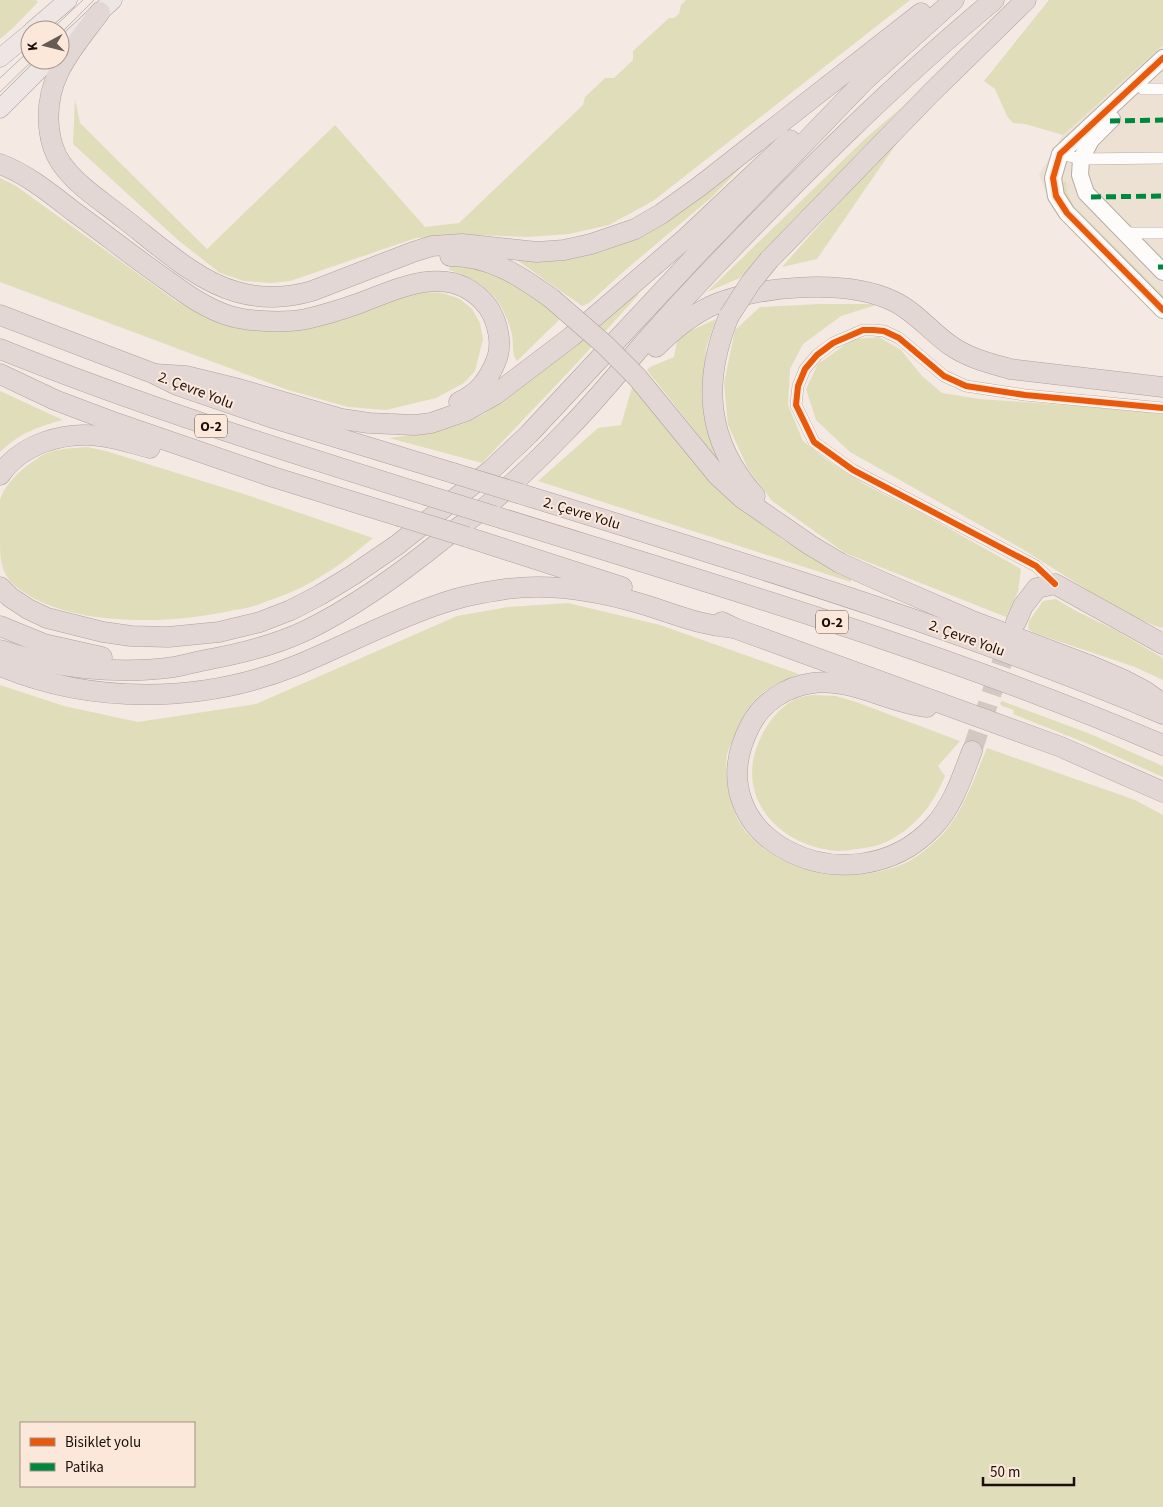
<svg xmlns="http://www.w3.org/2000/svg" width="1163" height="1507" font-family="'Source Sans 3',sans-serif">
	<rect width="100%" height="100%" fill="#f4e9e3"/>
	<polygon fill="#ece1d2" points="1163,45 1163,320 1052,206 1039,175 1063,135"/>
	<g fill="#e0ddbb" fill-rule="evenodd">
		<polygon points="0,0 36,0 38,2 13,28 0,39"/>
		<polygon points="686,0 910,0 653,201 609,225 569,234 528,237 471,235 416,238 290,281 271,283 244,281 220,273 178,240 73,144 75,99 80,123 207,249 335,125 425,227 459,223 583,105 585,97 605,78 614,78 633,60 633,51 669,18 674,18 679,14 681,5"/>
		<polygon points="1049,0 1163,0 1163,45 1063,135 1025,124 1013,123 1007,116 995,89 984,81"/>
		<polygon points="902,107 740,278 707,292 867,137"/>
		<polygon points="912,121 817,259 782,267"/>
		<polygon points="755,153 712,197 623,272 589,303 582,306 514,258 535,261 551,261 579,257 604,251 640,236"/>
		<polygon points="0,178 16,186 176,301 212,320 234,327 385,301 423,292 443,293 460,299 472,309 480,323 483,339 475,371 464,383 436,398 386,410 348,407 288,390 0,282"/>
		<polygon points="1066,181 1067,192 1073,205 1163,295 1163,303 1068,207 1058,187"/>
		<path d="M 450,264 C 463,266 476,268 489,272 C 515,281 540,300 560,319 L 517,361 C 511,354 514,344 512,335 C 503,298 485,281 449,270 Z"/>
		<polygon points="637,292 639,294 577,363 482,463 389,438 438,431 465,423 484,414 526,383"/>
		<polygon points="820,304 879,304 841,316 803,344 790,369 788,405 803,441 827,460 864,484 925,515 1021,569 1018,592 1006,617 845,553 772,501 748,469 728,425 724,383 735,330 760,307"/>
		<polygon points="716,319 706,348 702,398 718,460 647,370 650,367 674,357 677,341 688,332"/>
		<polygon points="879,337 901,350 922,376 942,393 980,399 1163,412 1163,627 1161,628 1126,614 1019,547 850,452 816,420 806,389 818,364 853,339"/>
		<polygon points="633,384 743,507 783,540 851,579 851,582 538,481 598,428 621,425"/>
		<path d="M 0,391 L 63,420 C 37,427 20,433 0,452 Z"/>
		<path d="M 87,447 L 106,451 L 247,495 L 373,538 C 355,553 336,568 315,580 C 299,590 278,597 260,604 C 252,607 243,609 234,610 C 172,625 58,629 10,581 C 0,569 0,554 0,539 C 0,526 0,513 0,501 C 3,483 33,458 50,452 C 62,448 75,448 87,447 Z"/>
		<polygon points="1056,599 1076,611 1115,630 1163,658 1163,680 1135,667 1034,633 1028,629 1029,621 1043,601"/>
		<path d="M 568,603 L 660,625 L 799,674 C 788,679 775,684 765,691 C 749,702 741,720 734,737 C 732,743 728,749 727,755 C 725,769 727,787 731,800 C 733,806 735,813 737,818 C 765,870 843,886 895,867 C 912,862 927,849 939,838 C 963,814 974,778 987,748 L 1135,800 L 1163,815 L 1163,1507 L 0,1507 L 0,685 L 64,706 L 138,722 L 256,704 L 457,616 L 508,607 ZM 21,1423 L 194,1423 L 194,1486 L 21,1486 Z"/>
		<path d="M 812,695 L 836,696 L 856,702 L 960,741 L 938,766 L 945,776 C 934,804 914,829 886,842 C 877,846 866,848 857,849 C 851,850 844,851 838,851 C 779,847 733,797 760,739 C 766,725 779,707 794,700 C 799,697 806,696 812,695 Z"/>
		<polygon points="1002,701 1088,733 1163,766 1163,777 1086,743 1013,714 1014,710 1002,706 1000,703"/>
	</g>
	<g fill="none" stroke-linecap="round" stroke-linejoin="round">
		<polyline stroke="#d3c8c2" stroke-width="20" stroke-dasharray="20 10" stroke-linecap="butt" points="972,751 1011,636"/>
		<defs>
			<g id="street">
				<polyline points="1143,89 1163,89"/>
				<polyline points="1060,154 1081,159 1163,158"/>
				<polyline points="1124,233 1163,233"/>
				<polyline points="1055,584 1036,566 853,470 814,442 796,405 798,386 805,369 817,355 833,343 863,330 873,330 884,331 899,338 944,376 966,386 1025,395 1163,408"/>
			</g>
			<g id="secondary">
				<polyline points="1163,58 1060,154 1053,178 1056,196 1067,213 1163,310"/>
				<polyline points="1112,119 1091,140 1081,159 1080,175 1086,193 1163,272"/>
			</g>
			<g id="primary">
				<polyline points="33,30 68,0"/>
				<polyline points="60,49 113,0"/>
				<polyline points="0,58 30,33"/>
				<polyline points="0,109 49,60"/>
			</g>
			<g id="highway">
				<path d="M 100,12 C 73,48 44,78 49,127 C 50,138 54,153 61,163 C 77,186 102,201 123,218 C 157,244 196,281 237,292 C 262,299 288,298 312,291 L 413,252 L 432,246 L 462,244 L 537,252 L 564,250 L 591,244 L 635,229 L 661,214 L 700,186 L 921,13"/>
				<path d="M 0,164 C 27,174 51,194 73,211 C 105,234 136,259 168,281 C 187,295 207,309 230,316 C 251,322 285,323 306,319 C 324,315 343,309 360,303 C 403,286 454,262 488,307 C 498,322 503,345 496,361 C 488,381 478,393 459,402"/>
				<path d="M 450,256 C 490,256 519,275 551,298"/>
				<polyline points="769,260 931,93 1026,0"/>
				<polyline points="0,315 155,374 177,385 276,419 453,473"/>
				<path d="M 729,316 C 702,382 706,441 755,496"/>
				<path d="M 656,347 C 672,331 690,316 711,306 C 757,285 847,279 893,301 C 915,311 931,332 950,345 C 968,358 989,363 1010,369 L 1163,387"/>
				<path d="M 0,349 C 139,405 282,450 426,495"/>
				<polyline points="0,374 55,400 116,423 273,477 399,516"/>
				<polyline points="155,374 186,376 239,389 342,419 369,423 415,425 431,423 466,411 496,394 571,337 686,238 790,140"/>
				<polyline points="637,377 718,476 742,498 810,545 840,563 887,584 970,620 1089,665 1126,681 1145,691 1163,704"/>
				<path d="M 0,475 C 21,444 64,431 100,436 C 117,438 134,444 150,448"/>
				<path d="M 521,494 C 737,561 954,626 1163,714"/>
				<path d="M 494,516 C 719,586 946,652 1163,745"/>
				<polyline points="467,537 622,587"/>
				<polyline points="0,587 10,597 28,609 47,618 103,632 131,636 168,637 219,632 260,622 291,610 320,595 353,575 397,545 491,470 529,434 701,250 864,81 954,0"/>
				<polyline points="722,622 734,628 1061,747 1163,792"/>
				<polyline points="1016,622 1023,606 1037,588 1055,584 1163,644"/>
				<polyline points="0,626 44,644 102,657"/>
				<path d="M 0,650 C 54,668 117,675 174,667 C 186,665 198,661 211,659 C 243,653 276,645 307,630 C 356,606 400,574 442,540 C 455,530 469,520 482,510 C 511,486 539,459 565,432 C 593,404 618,373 644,343 C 666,318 689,293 712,269 C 802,175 894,83 994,0"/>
				<path d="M 0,666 C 92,705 203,703 295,666 C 344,646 393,619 443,603 C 463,596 485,592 506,589 C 552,583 598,591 642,604 C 675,614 698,625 734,628"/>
				<path d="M 927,707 C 889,703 852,678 813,683 C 787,686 762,702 750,726 C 691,840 852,913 933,827 C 953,806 962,777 972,751"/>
			</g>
		</defs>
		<use href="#street" stroke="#b6aca6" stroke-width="12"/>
		<use href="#secondary" stroke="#b6aca6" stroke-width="18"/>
		<use href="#primary" stroke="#b0a09d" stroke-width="19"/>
		<use href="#highway" stroke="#b0a09d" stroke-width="21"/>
		<use href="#street" stroke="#fdfcfb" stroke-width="11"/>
		<use href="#secondary" stroke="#fdfcfb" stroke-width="16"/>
		<use href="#primary" stroke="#ede6e5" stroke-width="18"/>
		<use href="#highway" stroke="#e3d7d5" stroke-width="20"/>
		<g stroke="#bcb9b8" stroke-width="1">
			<polyline points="51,30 83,0"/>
			<polyline points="60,34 94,0"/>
			<polyline points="0,78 30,50"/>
			<polyline points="0,92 33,60"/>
		</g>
		<defs>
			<g id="highway-bridge">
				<polyline points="551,298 605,345 637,377"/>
				<polyline points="729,316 751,282 769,260"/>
				<polyline points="453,473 521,494"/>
				<polyline points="426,495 494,516"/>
				<polyline points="399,516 467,537"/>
			</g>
		</defs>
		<use href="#highway-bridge" stroke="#b0a09d" stroke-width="21" stroke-linecap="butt"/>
		<use href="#highway-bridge" stroke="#e3d7d5" stroke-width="20"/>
		<g stroke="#00873e" stroke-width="5" stroke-dasharray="10 5" stroke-linecap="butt">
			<polyline points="1110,121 1163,120"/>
			<polyline points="1091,197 1163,196"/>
			<polyline points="1158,267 1163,267"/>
		</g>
		<defs>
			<g id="cycleway">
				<polyline points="1163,58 1060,154 1053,178 1056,196 1067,213 1163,310"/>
				<polyline points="1055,584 1036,566 853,470 814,442 796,405 798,386 805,369 817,355 833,343 863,330 873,330 884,331 899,338 944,376 966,386 1025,395 1163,408"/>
			</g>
		</defs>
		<use href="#cycleway" stroke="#fce8db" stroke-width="9"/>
		<use href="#cycleway" stroke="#e8590c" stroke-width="6"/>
	</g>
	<g text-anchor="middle" stroke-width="4" stroke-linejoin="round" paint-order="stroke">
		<g fill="#fce8db" stroke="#5d4f47" stroke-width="1">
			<rect x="195" y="414.5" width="32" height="23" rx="4"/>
			<rect x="816" y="610.5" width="32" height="23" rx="4"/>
		</g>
		<g font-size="14" font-weight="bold" fill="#190e08">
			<text x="211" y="431">O-2</text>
			<text x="832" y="627">O-2</text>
		</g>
		<g font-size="15" fill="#190e08" stroke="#fce8db">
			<text transform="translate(196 390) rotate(21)" y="5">2. Çevre Yolu</text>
			<text transform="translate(582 513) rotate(17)" y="5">2. Çevre Yolu</text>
			<text transform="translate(967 638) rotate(20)" y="5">2. Çevre Yolu</text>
		</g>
	</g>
	<rect x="20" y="1422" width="175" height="65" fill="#fce8db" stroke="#a19187"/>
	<rect x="30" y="1438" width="25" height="8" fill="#e8590c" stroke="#a19187"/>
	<text x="65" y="1447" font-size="15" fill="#190e08">Bisiklet yolu</text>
	<rect x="30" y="1463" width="25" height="8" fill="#00873e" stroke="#a19187"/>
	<text x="65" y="1472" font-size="15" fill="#190e08">Patika</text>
	<g transform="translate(45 45) rotate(263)"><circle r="24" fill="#fce8db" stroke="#a19187"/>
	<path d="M0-4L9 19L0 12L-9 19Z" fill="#665b55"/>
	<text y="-8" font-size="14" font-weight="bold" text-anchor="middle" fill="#190e08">K</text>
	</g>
	<path d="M983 1477v8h91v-8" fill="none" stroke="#190e08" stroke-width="2.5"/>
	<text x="990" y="1477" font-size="15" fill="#190e08" stroke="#fce8db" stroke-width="4" paint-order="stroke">50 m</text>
</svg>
